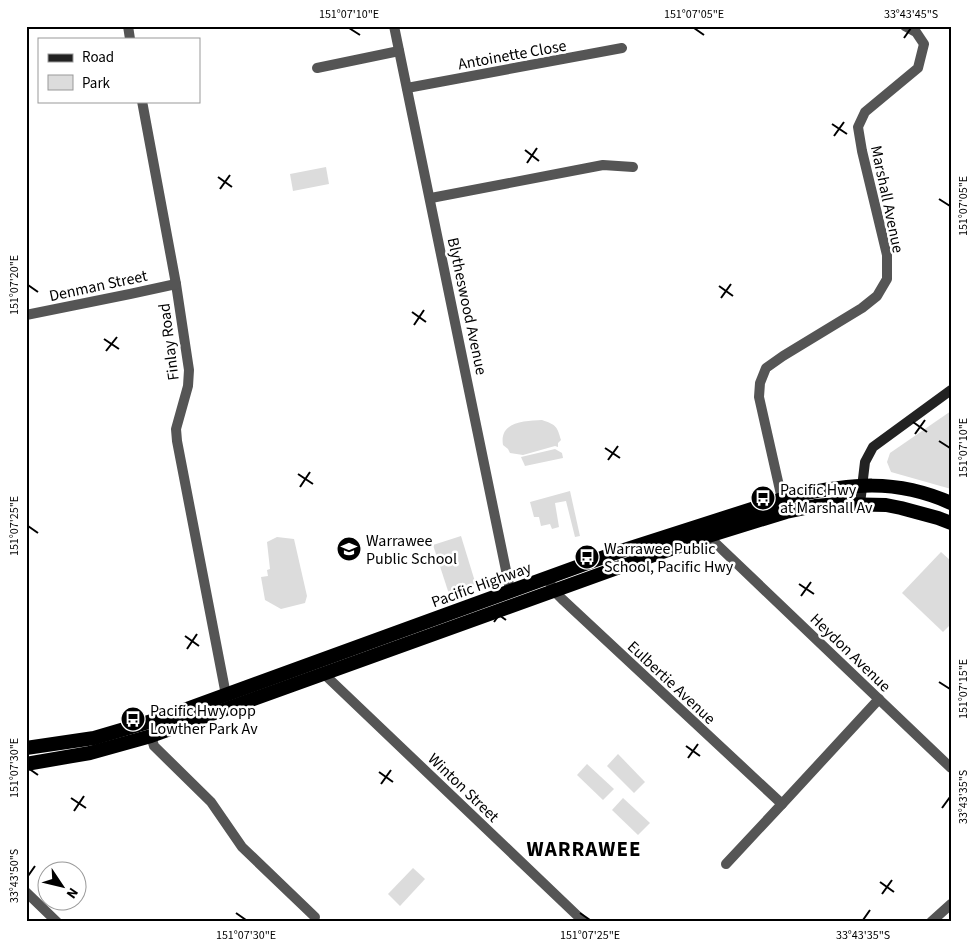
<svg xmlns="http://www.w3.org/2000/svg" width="977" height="948" font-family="'Source Sans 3',sans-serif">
	<rect width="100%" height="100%" fill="#fff"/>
	<g fill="#dcdcdc">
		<polygon points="326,167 329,184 293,191 290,174"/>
		<polygon points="951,411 951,489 891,472 887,462 890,453"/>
		<path d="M 542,420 C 557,425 557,427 561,440 L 558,443 L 558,447 L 555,446 L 523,455 L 510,453 L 508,449 L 503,445 C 499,421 525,421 542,420 Z"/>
		<polygon points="555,449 562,453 563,458 525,466 521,457"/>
		<polygon points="570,491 580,536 575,537 566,501 555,503 559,527 552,529 550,524 541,526 539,517 534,517 530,502"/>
		<polygon points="461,536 476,585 449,594 433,545"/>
		<polygon points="277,537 294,539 307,596 305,603 281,609 265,600 261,577 268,576 267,570 270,569 267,542"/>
		<polygon points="941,552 951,561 951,624 943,632 902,593"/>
		<polygon points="618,754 645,782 634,793 607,766"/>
		<polygon points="587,764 614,789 603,800 577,775"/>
		<polygon points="623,798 650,823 638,835 612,810"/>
		<polygon points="413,868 425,879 400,906 388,894"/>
	</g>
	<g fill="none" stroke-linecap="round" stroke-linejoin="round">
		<g stroke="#555" stroke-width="10">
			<polyline points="128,26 130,39"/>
			<polyline points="394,26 509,585 511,592"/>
			<polyline points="317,68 399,51"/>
			<polyline points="407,88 622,48"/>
			<polyline points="142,101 176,284 189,370 188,386 176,429 177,441 226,695"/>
			<polyline points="431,198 603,165 633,167"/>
			<polyline points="26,315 130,294 176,284"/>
			<polyline points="782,499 759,397 760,383 766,368 783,356 862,308 877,296 887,279 887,255 862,151 858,127 865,112 918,68 924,44 916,32 905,26"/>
			<polyline points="708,536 951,768"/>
			<polyline points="548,578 554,591 562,599 782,804 879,699"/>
			<polyline points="324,674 584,922"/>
			<polyline points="151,736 154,746 211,802 242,847 315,917"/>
			<polyline points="726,864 782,804"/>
			<polyline points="26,892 57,922"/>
			<polyline points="931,922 951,904"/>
		</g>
		<polyline stroke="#222" stroke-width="10" points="860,504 865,462 873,447 951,390"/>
		<g stroke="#000" stroke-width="14">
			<path d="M 26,748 L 94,738 L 162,718 L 615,553 L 792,496 C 850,484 895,478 951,503"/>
			<polyline points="26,764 90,753 151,736 620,567 708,536 786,512 815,506 838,504 886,505 901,508 938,518 951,523"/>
		</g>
	</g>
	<path fill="none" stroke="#000" stroke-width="2" d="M 349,28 L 360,35M 694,28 L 704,35M 904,38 L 911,28M 832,124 L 847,134M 834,136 L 844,122M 525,150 L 539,161M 527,163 L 537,148M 218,177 L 232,187M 220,189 L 230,175M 939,199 L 950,206M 28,285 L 38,292M 719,286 L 733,296M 721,298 L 731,284M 412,312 L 426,322M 414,325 L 424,310M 104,339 L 119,349M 106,351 L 117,337M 913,422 L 927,432M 915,434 L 925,420M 939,441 L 950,448M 605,448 L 620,458M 608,460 L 618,446M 298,474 L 313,484M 300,487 L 310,472M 28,526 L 38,533M 799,584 L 814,594M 801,596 L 811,582M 492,610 L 506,620M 494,622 L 504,608M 185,636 L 199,646M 187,649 L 197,634M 939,682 L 950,689M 686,746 L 700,756M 688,758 L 698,744M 28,768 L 38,775M 379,772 L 393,782M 381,784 L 391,770M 71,798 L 86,808M 942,808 L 950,797M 74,811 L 84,796M 28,876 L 35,866M 880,882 L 894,892M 882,894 L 892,880M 236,913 L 246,920M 580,913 L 590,920M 863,920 L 870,910"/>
	<defs>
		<symbol id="bus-disc" viewBox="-11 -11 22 22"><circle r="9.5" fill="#000" stroke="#fff"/><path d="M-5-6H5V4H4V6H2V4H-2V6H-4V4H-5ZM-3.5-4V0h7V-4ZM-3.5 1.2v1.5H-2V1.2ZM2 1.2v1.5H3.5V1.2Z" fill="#fff"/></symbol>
		<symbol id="school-disc" viewBox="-11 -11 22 22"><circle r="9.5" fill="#000" stroke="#fff"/><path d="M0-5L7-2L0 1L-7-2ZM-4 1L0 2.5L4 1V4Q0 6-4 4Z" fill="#fff"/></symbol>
	</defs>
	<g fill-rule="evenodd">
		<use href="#bus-disc" x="749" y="484" width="28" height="28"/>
		<use href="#school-disc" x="335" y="535" width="28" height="28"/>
		<use href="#bus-disc" x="573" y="543" width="28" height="28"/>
		<use href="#bus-disc" x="119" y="705" width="28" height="28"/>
	</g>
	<g text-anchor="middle" stroke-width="5" stroke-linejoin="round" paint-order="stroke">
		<g font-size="16" fill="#000" stroke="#fff">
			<text transform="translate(512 54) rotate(-10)" y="6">Antoinette Close</text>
			<text transform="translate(888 199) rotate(78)" y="6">Marshall Avenue</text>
			<text transform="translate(98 285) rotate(-12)" y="6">Denman Street</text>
			<text transform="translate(468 306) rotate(78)" y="6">Blytheswood Avenue</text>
			<text transform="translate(168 342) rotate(-97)" y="6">Finlay Road</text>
			<text transform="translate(481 584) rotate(-20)" y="6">Pacific Highway</text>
			<text transform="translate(851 652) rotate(44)" y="6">Heydon Avenue</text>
			<text transform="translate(672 682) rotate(43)" y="6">Eulbertie Avenue</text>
			<text transform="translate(464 787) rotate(44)" y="6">Winton Street</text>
		</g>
		<g font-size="16" fill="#000" stroke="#fff" text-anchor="start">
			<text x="780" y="495">Pacific Hwy<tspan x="780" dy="18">at Marshall Av</tspan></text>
			<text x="366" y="546">Warrawee<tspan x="366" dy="18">Public School</tspan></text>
			<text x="604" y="554">Warrawee Public<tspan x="604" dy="18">School, Pacific Hwy</tspan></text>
			<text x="150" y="716">Pacific Hwy opp<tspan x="150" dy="18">Lowther Park Av</tspan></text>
		</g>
		<g font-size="21" font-weight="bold" letter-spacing="1" fill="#000" stroke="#fff">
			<text x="584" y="856">WARRAWEE</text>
		</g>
	</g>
	<rect width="977" height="948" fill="none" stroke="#ffffff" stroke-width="55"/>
	<rect x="38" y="38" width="162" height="65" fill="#ffffff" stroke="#999999"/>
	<rect x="48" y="54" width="25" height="8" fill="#222222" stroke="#999999"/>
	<text x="82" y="62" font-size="15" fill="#000000">Road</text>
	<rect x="48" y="75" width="25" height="15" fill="#dcdcdc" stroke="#999999"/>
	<text x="82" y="88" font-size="15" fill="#000000">Park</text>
	<g transform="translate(62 886) rotate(125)"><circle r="24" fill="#ffffff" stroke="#999999"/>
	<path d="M0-4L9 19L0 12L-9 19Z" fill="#000000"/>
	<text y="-8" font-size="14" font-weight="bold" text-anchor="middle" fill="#000000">N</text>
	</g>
	<rect x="28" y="28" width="922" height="892" fill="none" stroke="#000" stroke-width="2"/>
	<g font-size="12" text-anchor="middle" fill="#000">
		<text x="349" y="18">151°07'10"E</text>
		<text x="694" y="18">151°07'05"E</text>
		<text x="911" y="18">33°43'45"S</text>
		<text transform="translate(963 206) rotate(-90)" y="4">151°07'05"E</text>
		<text transform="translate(14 285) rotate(-90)" y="4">151°07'20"E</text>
		<text transform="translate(963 448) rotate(-90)" y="4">151°07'10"E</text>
		<text transform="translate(14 526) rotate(-90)" y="4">151°07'25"E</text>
		<text transform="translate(963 689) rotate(-90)" y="4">151°07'15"E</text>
		<text transform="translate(14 768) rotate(-90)" y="4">151°07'30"E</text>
		<text transform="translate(963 797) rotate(-90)" y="4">33°43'35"S</text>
		<text transform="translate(14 876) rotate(-90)" y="4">33°43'50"S</text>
		<text x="246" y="939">151°07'30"E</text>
		<text x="590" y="939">151°07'25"E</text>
		<text x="863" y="939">33°43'35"S</text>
	</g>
</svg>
